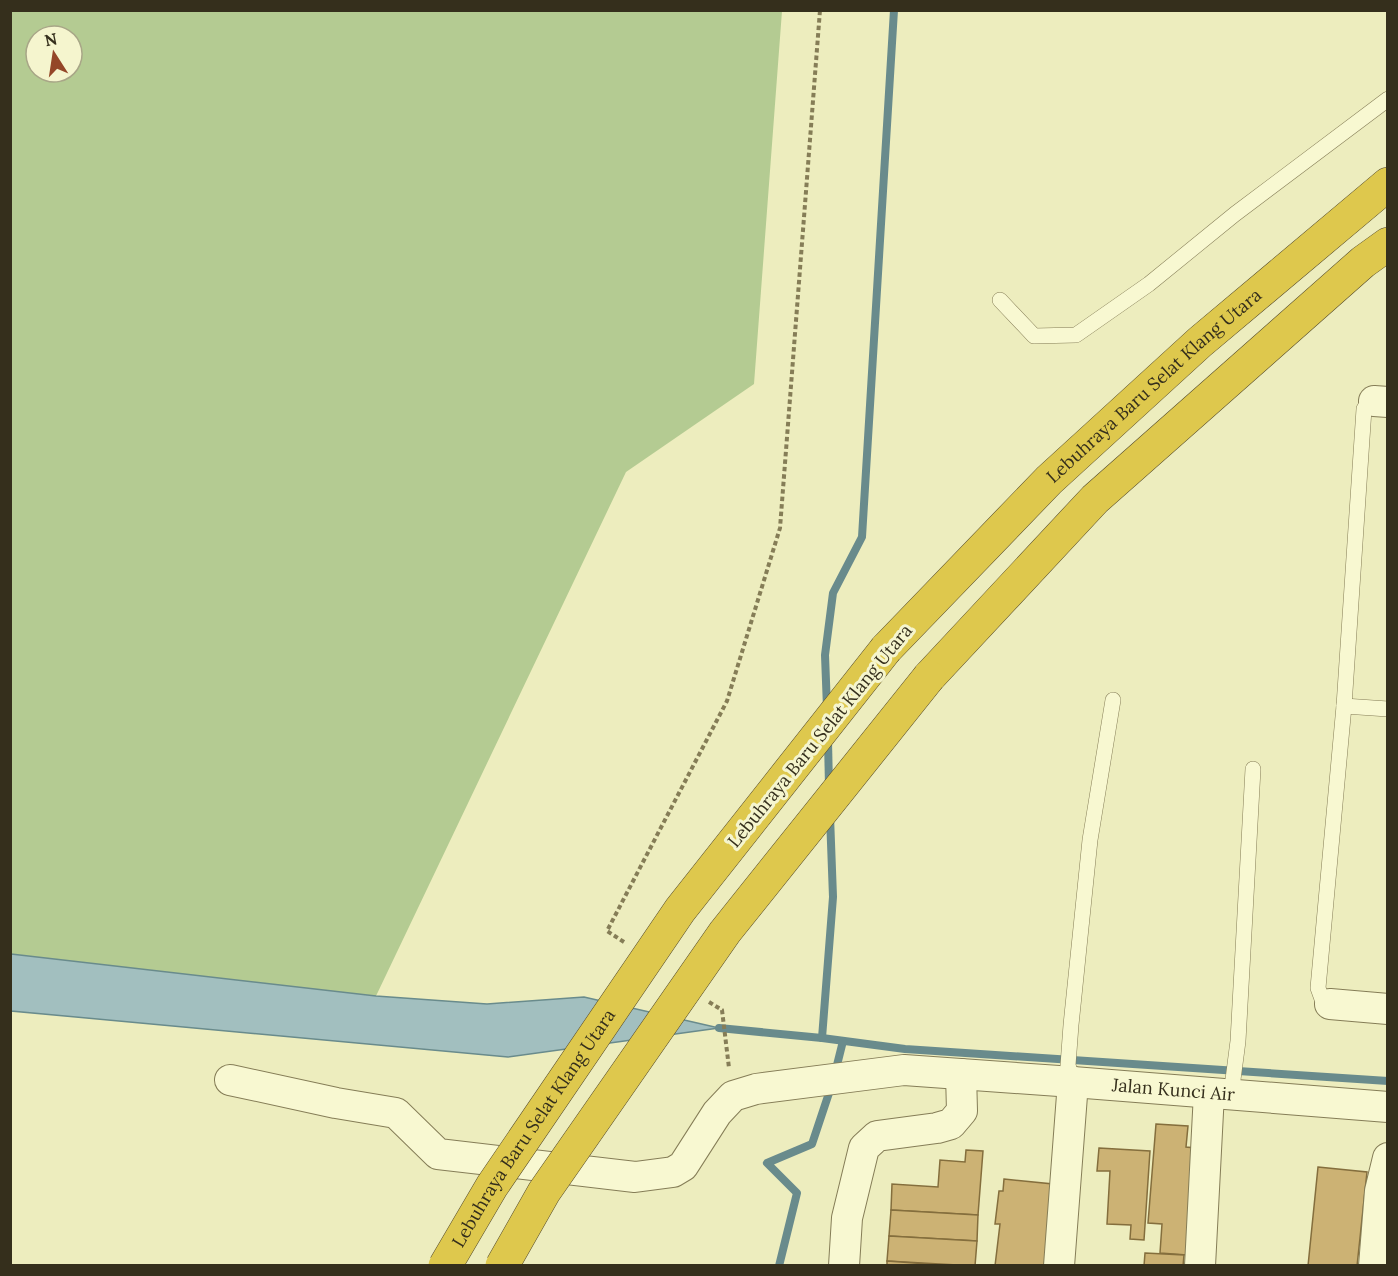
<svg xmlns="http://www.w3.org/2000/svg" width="1398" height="1276" font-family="Lora,serif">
	<rect width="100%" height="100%" fill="#ededbe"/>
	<path fill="#b4cb92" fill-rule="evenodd" d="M 11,11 L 782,11 L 754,384 L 626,472 L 376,996 L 11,954 ZM 36,36 L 72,36 L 72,72 L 36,72 Z"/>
	<polygon fill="#a2bfbf" stroke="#698b8c" stroke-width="1.5" points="11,954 376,996 487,1004 584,997 719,1028 508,1057 11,1011"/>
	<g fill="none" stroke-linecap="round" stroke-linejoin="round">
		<g stroke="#698b8c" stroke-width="8">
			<polyline points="827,708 825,655 833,593 862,537 894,10"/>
			<polyline points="828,741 829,786"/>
			<polyline points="719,1028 822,1038 905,1049 1388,1081"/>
			<polyline points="822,1038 833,897 830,816"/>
			<polyline points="835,1073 843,1041"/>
			<polyline points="779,1266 797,1193 767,1163 812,1144 831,1087"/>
		</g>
	</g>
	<g fill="#ccb274" stroke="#846e3d" stroke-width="1.5">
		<polygon points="1156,1124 1188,1126 1186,1147 1206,1149 1187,1255 1160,1253 1162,1224 1148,1223"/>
		<polygon points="1099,1148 1150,1151 1144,1240 1130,1239 1131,1225 1107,1224 1110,1171 1097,1171"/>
		<polygon points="966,1150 983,1151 978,1215 891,1210 892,1184 938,1187 940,1160 965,1162"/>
		<polygon points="1318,1167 1367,1172 1357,1266 1308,1266"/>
		<polygon points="1004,1179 1053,1184 1050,1266 995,1266 1000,1224 995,1224 999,1191 1003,1191"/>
		<polygon points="891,1210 978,1215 977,1241 889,1236"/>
		<polygon points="889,1236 977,1241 975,1266 887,1261"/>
		<polygon points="1145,1253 1184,1255 1183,1266 1144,1266"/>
		<polygon points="887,1261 954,1266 887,1266"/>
	</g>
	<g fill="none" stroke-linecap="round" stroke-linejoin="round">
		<defs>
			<g id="service">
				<polyline points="1000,300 1034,336 1076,335 1149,284 1235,214 1388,99"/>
				<polyline points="1344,706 1388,709"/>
				<polyline points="1330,1004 1322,999 1318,988 1344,706 1364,409 1368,403 1374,401"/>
				<polyline points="1073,1082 1068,1065 1071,1025 1090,840 1113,700"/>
				<polyline points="1231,1095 1238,1041 1253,769"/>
			</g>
			<g id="minor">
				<polyline points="1374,401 1388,402"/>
				<polyline points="1330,1004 1388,1009"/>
				<path id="s1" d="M 230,1080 L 336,1103 L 396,1113 L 438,1154 L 635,1177 L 673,1172 L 683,1166 L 717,1113 L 733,1096 L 756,1089 L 904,1070 L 1073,1082 L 1388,1107"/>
				<polyline points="844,1266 847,1218 864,1148 877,1136 937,1128 951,1124 962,1111 961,1074"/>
				<polyline points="1059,1266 1073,1082"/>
				<polyline points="1200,1266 1209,1093"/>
				<polyline points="1374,1266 1380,1191 1388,1158"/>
			</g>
			<g id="motorway">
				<path id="s2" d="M 886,649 L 1049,480 L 1200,342 L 1388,184"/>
				<polyline points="929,677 1095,499 1363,262 1388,244"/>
			</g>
		</defs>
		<use href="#service" stroke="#857d57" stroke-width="16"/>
		<use href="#minor" stroke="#857d57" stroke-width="32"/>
		<use href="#motorway" stroke="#53492c" stroke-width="34"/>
		<g stroke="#857d57" stroke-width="4" stroke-dasharray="4.5 3" stroke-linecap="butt">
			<polyline points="624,942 607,931 727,701 780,528 820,10"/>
			<polyline points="709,1002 722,1010 729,1068"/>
		</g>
		<use href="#service" stroke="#f8f8d1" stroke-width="15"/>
		<use href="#minor" stroke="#f8f8d1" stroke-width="30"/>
		<use href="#motorway" stroke="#dec84d" stroke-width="33"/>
		<defs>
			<g id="motorway-bridge">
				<path id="s3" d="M 445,1266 L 492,1186 L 680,910 L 886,649"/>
				<polyline points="502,1266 544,1192 725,932 929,677"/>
			</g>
		</defs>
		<use href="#motorway-bridge" stroke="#53492c" stroke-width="34" stroke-linecap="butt"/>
		<use href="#motorway-bridge" stroke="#dec84d" stroke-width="33"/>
	</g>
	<g text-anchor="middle" stroke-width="6" stroke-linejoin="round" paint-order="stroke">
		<g font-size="18" fill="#352f1c" stroke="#f5f5ce">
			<text dy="6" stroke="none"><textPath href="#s2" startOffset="376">Lebuhraya Baru Selat Klang Utara</textPath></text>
			<text transform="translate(820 736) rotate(-51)" y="6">Lebuhraya Baru Selat Klang Utara</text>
			<text dy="6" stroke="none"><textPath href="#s1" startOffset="1006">Jalan Kunci Air</textPath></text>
			<text dy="6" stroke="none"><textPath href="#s3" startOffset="164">Lebuhraya Baru Selat Klang Utara</textPath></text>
		</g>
	</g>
	<rect width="1398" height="1276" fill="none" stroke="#352f1c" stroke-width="24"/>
	<g transform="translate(54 54) rotate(348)"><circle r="28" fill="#f5f5ce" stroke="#a8a687" stroke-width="1.5"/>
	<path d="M0-4.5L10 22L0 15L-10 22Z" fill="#944627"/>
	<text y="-9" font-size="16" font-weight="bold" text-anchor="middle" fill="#352f1c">N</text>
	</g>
</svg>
